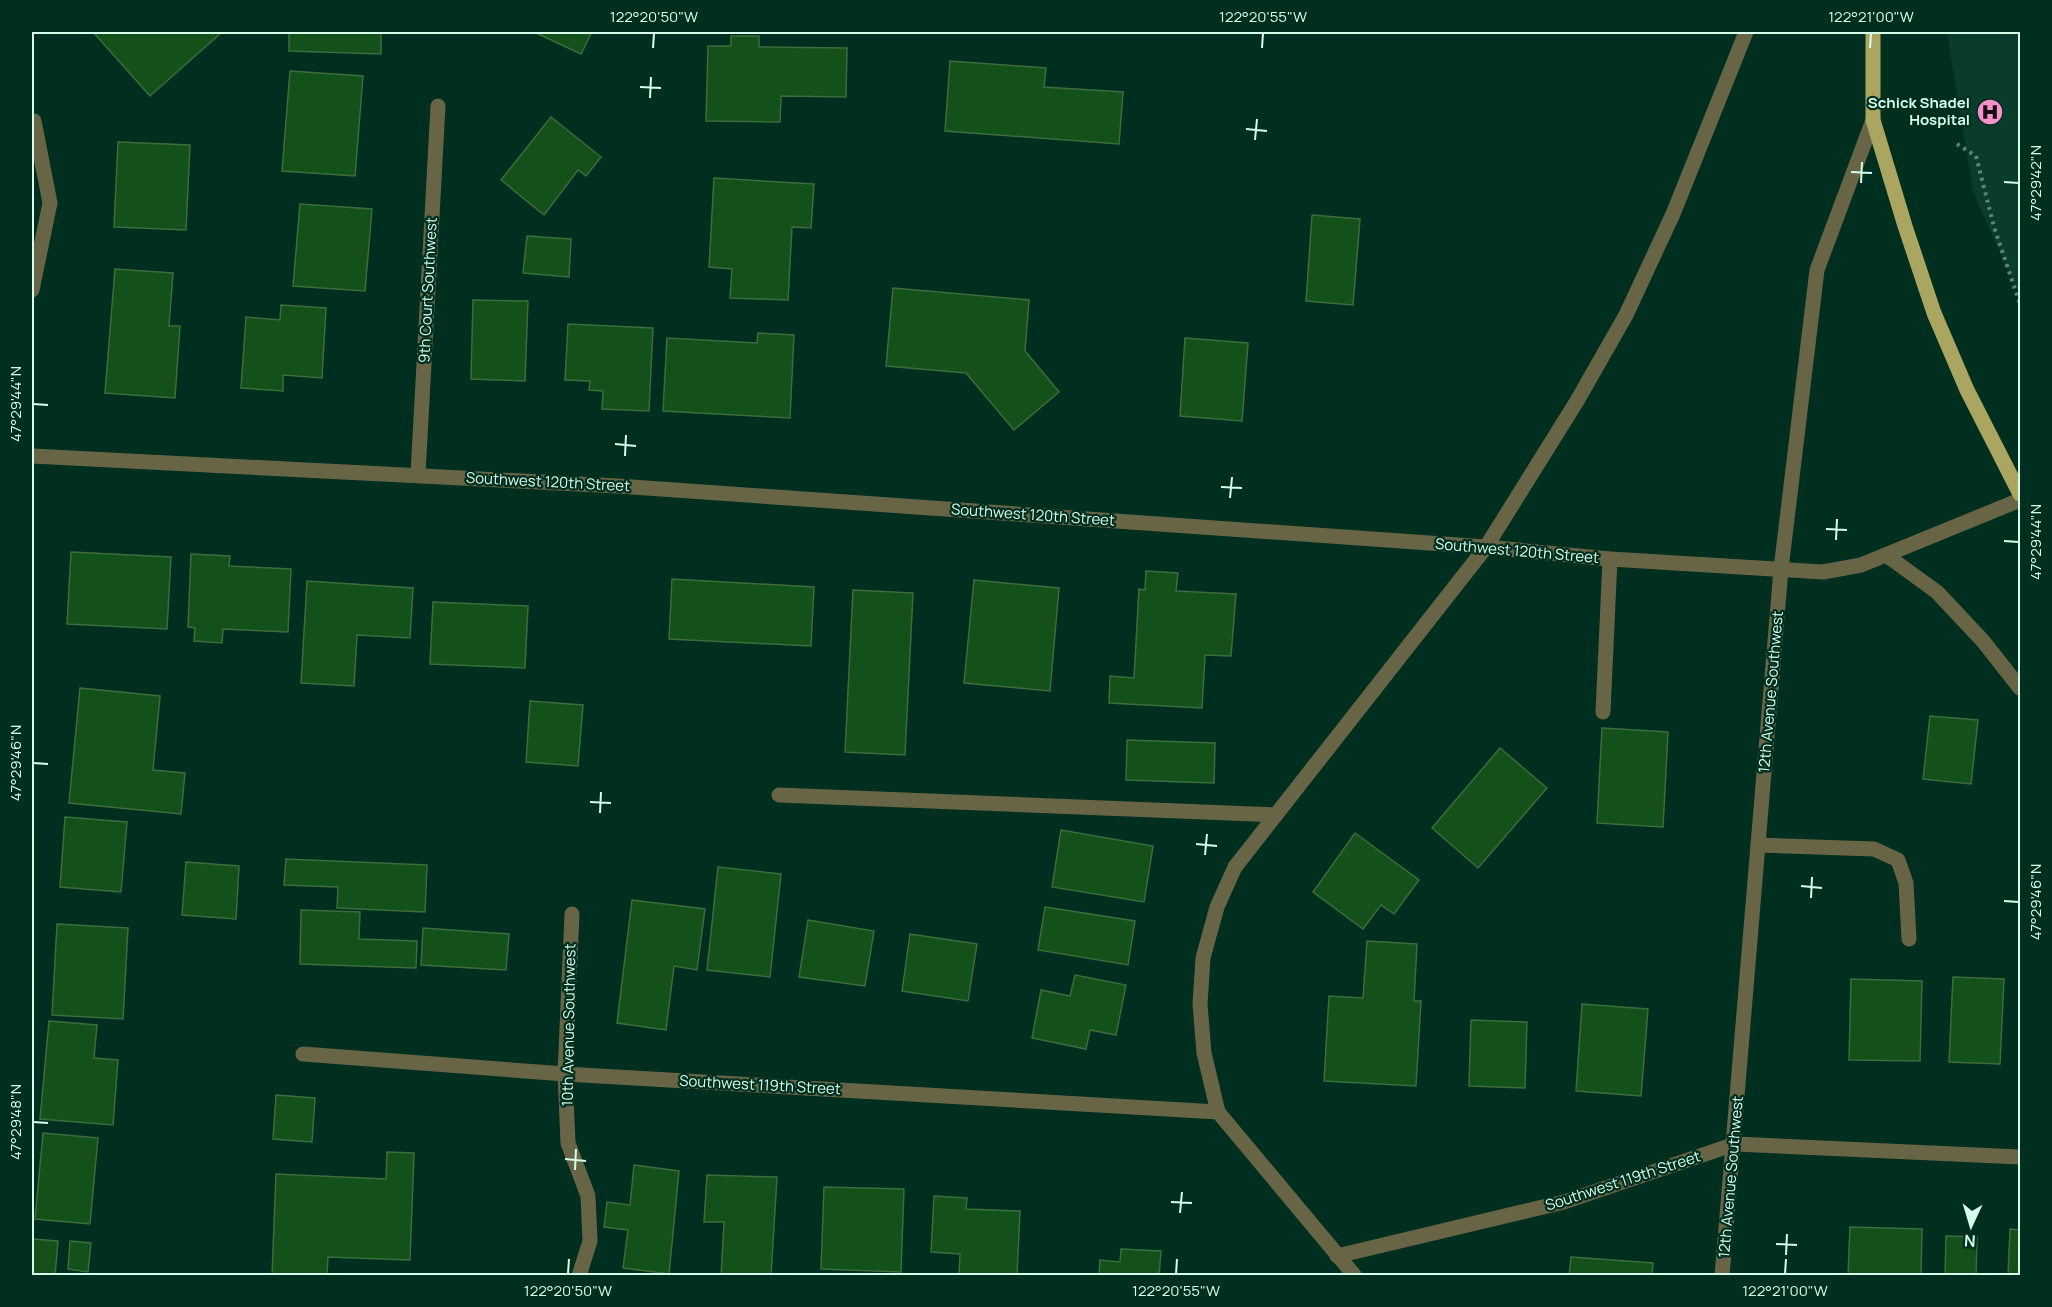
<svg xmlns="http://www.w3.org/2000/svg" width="2052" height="1307" font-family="Manrope,sans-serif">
	<rect width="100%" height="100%" fill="#002e1f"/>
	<polygon fill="#093c2b" points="1947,32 2020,32 2020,296 1973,192"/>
	<g fill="#13501a" stroke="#3b6d3d" stroke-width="1.5">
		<polygon points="93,32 222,32 150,96"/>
		<polygon points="289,32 381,32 381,54 289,51"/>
		<polygon points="534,32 592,32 581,54"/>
		<polygon points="731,36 759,36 759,47 847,48 846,97 781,96 780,122 706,121 708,46 731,46"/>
		<polygon points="950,61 1046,68 1044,87 1123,92 1119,144 945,131"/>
		<polygon points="290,71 363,76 355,176 282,171"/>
		<polygon points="551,117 601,157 586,176 578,170 544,215 501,180"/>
		<polygon points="118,142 190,145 186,230 114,227"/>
		<polygon points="714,178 814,184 811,228 792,227 788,300 730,298 732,269 709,267"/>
		<polygon points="300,204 372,209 365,291 293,286"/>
		<polygon points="1312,215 1360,219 1353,305 1306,301"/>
		<polygon points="527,236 571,239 569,277 523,273"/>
		<polygon points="115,269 173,273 169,326 180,326 175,398 105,393"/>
		<polygon points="893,288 1029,300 1025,351 1059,392 1014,430 966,373 886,366"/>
		<polygon points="473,300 528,301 525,381 471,379"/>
		<polygon points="281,305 326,308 322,378 283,375 283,391 241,388 246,317 280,320"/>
		<polygon points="568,324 653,328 649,411 602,409 603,391 589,390 590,381 565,380"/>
		<polygon points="758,333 794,335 790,418 663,411 667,338 757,343"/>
		<polygon points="1185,338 1248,343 1242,421 1180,416"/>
		<polygon points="71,552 171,557 167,629 67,624"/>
		<polygon points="191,554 230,556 229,566 291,569 288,632 223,629 222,643 194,641 195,628 188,627"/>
		<polygon points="1146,571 1178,573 1176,591 1236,594 1231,656 1205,655 1202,708 1109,703 1110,676 1134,678 1139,589 1145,590"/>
		<polygon points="672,579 814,587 811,646 669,639"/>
		<polygon points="974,580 1059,588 1050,691 964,683"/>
		<polygon points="307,581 413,588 410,638 357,635 354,686 301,683"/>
		<polygon points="853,590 913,593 905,755 845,752"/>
		<polygon points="433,602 528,606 525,668 430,664"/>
		<polygon points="80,688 160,696 153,770 185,773 181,814 69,803"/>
		<polygon points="530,701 583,705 578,766 526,762"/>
		<polygon points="1930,716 1978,720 1971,784 1923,779"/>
		<polygon points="1602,728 1668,732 1663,827 1597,823"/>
		<polygon points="1127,740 1215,743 1214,783 1126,780"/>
		<polygon points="1500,748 1547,788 1478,868 1432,828"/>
		<polygon points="65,817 127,822 121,892 60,887"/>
		<polygon points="1061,830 1153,846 1144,902 1052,887"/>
		<polygon points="1355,833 1419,880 1394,914 1381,905 1363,929 1313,892"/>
		<polygon points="286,859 427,865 425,912 337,908 338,887 284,885"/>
		<polygon points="186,862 239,866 236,919 182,915"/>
		<polygon points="718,867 781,874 770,977 707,970"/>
		<polygon points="632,900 705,909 697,970 674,966 666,1030 617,1023"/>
		<polygon points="1045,907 1135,921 1128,965 1038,950"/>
		<polygon points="301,910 360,912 359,939 417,941 416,968 300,964"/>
		<polygon points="808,920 874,931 865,986 799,977"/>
		<polygon points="57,924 128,928 123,1019 52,1015"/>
		<polygon points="423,928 509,934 506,970 421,965"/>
		<polygon points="910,934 977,944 968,1001 902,991"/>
		<polygon points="1367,941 1417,944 1414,1001 1421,1001 1416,1086 1324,1081 1329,996 1363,998"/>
		<polygon points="1075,975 1126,985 1116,1035 1090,1030 1086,1049 1032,1038 1041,990 1070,996"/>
		<polygon points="1953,977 2004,979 2000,1064 1949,1062"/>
		<polygon points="1851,979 1922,981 1920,1061 1849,1060"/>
		<polygon points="1582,1004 1648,1009 1641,1096 1576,1091"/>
		<polygon points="1471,1020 1527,1022 1525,1088 1469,1086"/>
		<polygon points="49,1021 97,1025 94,1058 118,1060 113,1125 40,1119"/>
		<polygon points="276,1095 315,1098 312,1142 273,1139"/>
		<polygon points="43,1133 98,1138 90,1224 35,1219"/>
		<polygon points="387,1152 414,1153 410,1260 328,1257 327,1276 272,1276 276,1174 386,1179"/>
		<polygon points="634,1165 679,1171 669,1274 623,1268 628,1230 604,1227 607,1202 630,1205"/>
		<polygon points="707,1175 777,1177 771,1276 721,1276 724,1222 704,1222"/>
		<polygon points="824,1187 904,1189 901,1272 821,1269"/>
		<polygon points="934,1196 967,1198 966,1209 1020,1211 1017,1276 959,1276 960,1254 931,1252"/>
		<polygon points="1850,1227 1922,1229 1921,1276 1848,1276"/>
		<polygon points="2010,1229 2020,1230 2020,1276 2008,1276"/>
		<polygon points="1946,1236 1977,1237 1976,1276 1945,1276"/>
		<polygon points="32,1239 58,1241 55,1276 32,1276"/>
		<polygon points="70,1241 91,1243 88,1272 68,1269"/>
		<polygon points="1121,1249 1161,1251 1159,1276 1099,1276 1100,1260 1120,1262"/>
		<polygon points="1571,1257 1653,1263 1652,1276 1569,1276"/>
	</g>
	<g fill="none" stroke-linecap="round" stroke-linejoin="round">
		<polyline stroke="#5b8676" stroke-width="4" stroke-dasharray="3 4.5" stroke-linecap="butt" points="1957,144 1976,156 1994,227 2020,304"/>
		<g stroke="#676545" stroke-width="15">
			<polyline points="32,290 50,203 34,121"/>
			<polyline points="32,456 618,486 1486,547 1610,559 1823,572 1861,565 2020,500"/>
			<polyline points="418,474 438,106"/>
			<polyline points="1886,555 1937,592 1983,641 2020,688"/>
			<polyline points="1603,712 1610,559"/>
			<polyline points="779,795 1276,815"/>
			<polyline points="1758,845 1874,849 1898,860 1906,883 1909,939"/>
			<polyline points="572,914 565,1074 568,1143 588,1196 590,1241 579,1276"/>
			<polyline points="303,1054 565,1074 1218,1112"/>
			<polyline points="1337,1256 1564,1202 1735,1144 2020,1157"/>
			<polyline points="1355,1276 1218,1112 1204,1053 1200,1004 1203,958 1217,907 1235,867 1486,547 1577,401 1626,315 1673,214 1746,32"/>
			<polyline points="1722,1276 1781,569 1817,270 1873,120"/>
		</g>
		<polyline stroke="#aaa561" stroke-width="15" points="1873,32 1873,120 1905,226 1934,313 1967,390 2020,494"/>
	</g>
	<path fill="none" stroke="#d7fdeb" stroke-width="2" d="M 653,48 L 654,33M 1262,48 L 1263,33M 1870,48 L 1871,33M 640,87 L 661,88M 650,98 L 651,77M 1246,129 L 1267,131M 1255,140 L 1257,119M 1851,172 L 1872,173M 2004,182 L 2019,183M 1861,183 L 1862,162M 33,404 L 48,405M 615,444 L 636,446M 625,456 L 626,435M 1221,487 L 1242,488M 1230,498 L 1232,477M 1826,529 L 1847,530M 1836,540 L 1837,519M 2004,541 L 2019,542M 33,763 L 48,764M 590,802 L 611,803M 600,813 L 601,792M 1196,844 L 1217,846M 1205,855 L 1207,834M 1801,886 L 1822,888M 1811,898 L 1812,877M 2004,901 L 2019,902M 33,1122 L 48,1123M 565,1159 L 586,1161M 575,1170 L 576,1149M 1171,1202 L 1192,1203M 1180,1213 L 1182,1192M 1776,1244 L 1797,1245M 1786,1255 L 1787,1234M 568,1274 L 569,1259M 1176,1274 L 1177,1259M 1785,1274 L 1786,1259"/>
	<defs>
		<symbol id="hospital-disc" viewBox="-11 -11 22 22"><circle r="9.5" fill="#f890cd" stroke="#002e1f"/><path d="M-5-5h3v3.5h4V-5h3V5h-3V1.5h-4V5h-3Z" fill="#111"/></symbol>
	</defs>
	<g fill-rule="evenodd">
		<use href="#hospital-disc" x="1975" y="97" width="30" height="30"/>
	</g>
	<g text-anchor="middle" stroke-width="4.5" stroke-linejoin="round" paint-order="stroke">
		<g font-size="15" font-weight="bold" fill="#d7fdeb" stroke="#002e1f" text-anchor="end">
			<text x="1970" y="108">Schick Shadel<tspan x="1970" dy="17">Hospital</tspan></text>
		</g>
		<g font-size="15" fill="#d7fdeb" stroke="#002e1f">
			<text transform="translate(428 290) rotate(-87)" y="5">9th Court Southwest</text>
			<text transform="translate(548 482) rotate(3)" y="5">Southwest 120th Street</text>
			<text transform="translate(1033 515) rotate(4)" y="5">Southwest 120th Street</text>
			<text transform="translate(1517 551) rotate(5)" y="5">Southwest 120th Street</text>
			<text transform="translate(1771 692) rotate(-85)" y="5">12th Avenue Southwest</text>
			<text transform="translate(569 1025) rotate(-89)" y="5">10th Avenue Southwest</text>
			<text transform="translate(760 1085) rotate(3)" y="5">Southwest 119th Street</text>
			<text transform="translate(1731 1177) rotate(-85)" y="5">12th Avenue Southwest</text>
			<text transform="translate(1623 1181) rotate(-18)" y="5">Southwest 119th Street</text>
		</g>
	</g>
	<rect width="2052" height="1307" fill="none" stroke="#002e1f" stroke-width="66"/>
	<g transform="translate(1971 1226) rotate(184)" stroke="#002e1f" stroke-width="4.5" paint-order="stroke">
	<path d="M0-4.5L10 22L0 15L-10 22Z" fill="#d7fdeb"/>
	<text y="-9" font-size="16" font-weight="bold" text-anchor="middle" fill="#d7fdeb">N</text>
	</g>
	<rect x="33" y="33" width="1986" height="1241" fill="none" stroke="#d7fdeb" stroke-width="2"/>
	<g font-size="15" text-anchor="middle" fill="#d7fdeb">
		<text x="654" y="22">122°20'50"W</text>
		<text x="1263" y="22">122°20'55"W</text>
		<text x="1871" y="22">122°21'00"W</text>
		<text transform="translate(2036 183) rotate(-90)" y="5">47°29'42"N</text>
		<text transform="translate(16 404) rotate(-90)" y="5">47°29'44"N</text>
		<text transform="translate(2036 542) rotate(-90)" y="5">47°29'44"N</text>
		<text transform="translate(16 763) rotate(-90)" y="5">47°29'46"N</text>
		<text transform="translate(2036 902) rotate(-90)" y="5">47°29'46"N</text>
		<text transform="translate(16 1122) rotate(-90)" y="5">47°29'48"N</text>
		<text x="568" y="1296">122°20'50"W</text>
		<text x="1176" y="1296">122°20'55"W</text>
		<text x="1785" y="1296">122°21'00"W</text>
	</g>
</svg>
